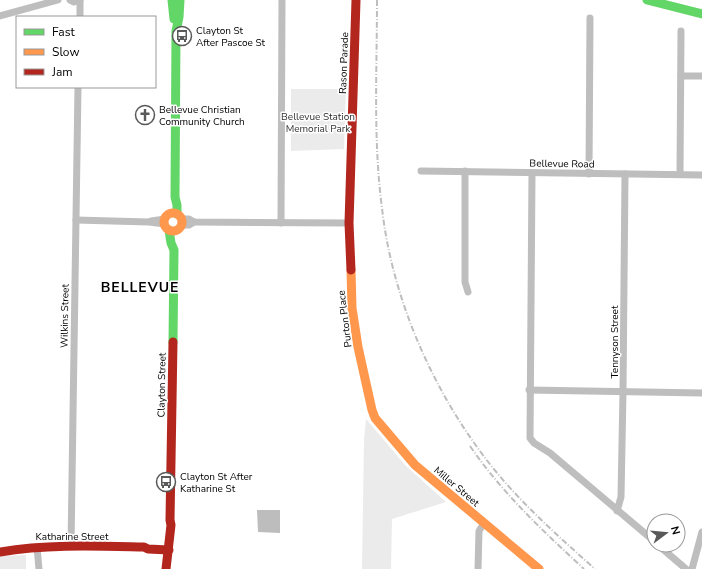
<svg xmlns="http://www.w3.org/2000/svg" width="702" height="569" font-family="'Nunito Sans',sans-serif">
	<rect width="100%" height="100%" fill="#fff"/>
	<g fill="#ebebeb">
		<polygon points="291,89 346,89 344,149 291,151"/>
		<polygon points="366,419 406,466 446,502 392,519 391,569 362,569 364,440"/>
		<polygon points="26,555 26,569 0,569 0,556"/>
	</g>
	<polygon fill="#bdbdbd" points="257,510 280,510 280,533 258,532"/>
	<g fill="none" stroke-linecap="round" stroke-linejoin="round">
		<g stroke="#bebebe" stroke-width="7">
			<polyline points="70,0 74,2 80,0"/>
			<polyline points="0,16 58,0"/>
			<polyline points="80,17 80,0"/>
			<polyline points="681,76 702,76"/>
			<polyline points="421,171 702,175"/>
			<polyline points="465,171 465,282 468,292"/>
			<polyline points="532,173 530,438 534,443 550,453 654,541"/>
			<polyline points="589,174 590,18"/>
			<polyline points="680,174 681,31"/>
			<polyline points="182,219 189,219 194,222 349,223"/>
			<polyline points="76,220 149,222 165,224"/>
			<polyline points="151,221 165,219"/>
			<polyline points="281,223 282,0"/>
			<polyline points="182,225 189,225 194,222"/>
			<polyline points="529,390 702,393"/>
			<polyline points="617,511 621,497 623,392 625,174"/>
			<polyline points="658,545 686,569"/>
			<polyline points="71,546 78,87"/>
			<polyline points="37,547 39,569"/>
			<polyline points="478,569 479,531 484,523"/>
			<polyline points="692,569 702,532"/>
		</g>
		<g stroke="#63d668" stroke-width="9">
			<polyline points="172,0 174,19"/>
			<polyline points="647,0 702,14"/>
			<polyline points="177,214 177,205 175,197 176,31 179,17 180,0"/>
			<polyline points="169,230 171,243 174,250 173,342"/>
		</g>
		<g stroke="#ff974d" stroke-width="9">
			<circle cx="173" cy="222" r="9"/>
			<polyline points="351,270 352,308 358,347 372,410 375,418 415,465 539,569"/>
		</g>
		<g stroke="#b3261e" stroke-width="9">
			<polyline points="351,270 349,223 356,0"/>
			<path d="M 0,552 C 48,544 96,546 144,547 L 148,549 L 169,550"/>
			<polyline points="166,569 171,525 170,520 173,342"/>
		</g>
		<g stroke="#bebebe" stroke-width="2" stroke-dasharray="6 2 1 2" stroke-linecap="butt">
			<path d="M 377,0 C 377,69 373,140 382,208 C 392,300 435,396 493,468 C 523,505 559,537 595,569"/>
			<path d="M 470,446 C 503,494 542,530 584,569"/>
		</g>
	</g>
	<defs>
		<symbol id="bus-ring" viewBox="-11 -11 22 22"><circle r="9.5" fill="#fff" stroke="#595959" stroke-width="1.5"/><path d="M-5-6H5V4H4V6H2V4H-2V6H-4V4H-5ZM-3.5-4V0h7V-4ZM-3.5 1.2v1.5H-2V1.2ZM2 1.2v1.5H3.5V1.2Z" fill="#595959"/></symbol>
		<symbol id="church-ring" viewBox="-11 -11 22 22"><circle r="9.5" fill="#fff" stroke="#595959" stroke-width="1.5"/><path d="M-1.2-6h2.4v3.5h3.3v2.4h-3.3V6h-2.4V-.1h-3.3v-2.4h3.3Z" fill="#595959"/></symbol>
	</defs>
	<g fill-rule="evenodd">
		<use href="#bus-ring" x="171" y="25" width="22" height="22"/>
		<use href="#church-ring" x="134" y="104" width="22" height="22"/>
		<use href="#bus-ring" x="155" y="471" width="22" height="22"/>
	</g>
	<g text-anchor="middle" stroke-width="3" stroke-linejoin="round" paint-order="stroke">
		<g font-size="10" fill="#000" stroke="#fff" text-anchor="start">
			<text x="196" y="34">Clayton St<tspan x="196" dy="12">After Pascoe St</tspan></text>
			<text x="159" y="113">Bellevue Christian<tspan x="159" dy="12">Community Church</tspan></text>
			<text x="180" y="480">Clayton St After<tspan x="180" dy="12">Katharine St</tspan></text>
		</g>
		<g font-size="10" fill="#000" stroke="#fff">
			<text transform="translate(343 63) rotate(-88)" y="4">Rason Parade</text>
			<text transform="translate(562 163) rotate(1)" y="4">Bellevue Road</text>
			<text transform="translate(64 316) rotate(-89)" y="4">Wilkins Street</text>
			<text transform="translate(344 319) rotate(-97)" y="4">Purton Place</text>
			<text transform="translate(614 342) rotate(-90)" y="4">Tennyson Street</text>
			<text transform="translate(161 385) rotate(-89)" y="4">Clayton Street</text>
			<text transform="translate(457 486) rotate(40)" y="4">Miller Street</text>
			<text x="72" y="540">Katharine Street</text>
		</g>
		<g font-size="10" fill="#313131" stroke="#fff">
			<text x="318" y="120">Bellevue Station<tspan x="318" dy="12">Memorial Park</tspan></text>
		</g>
		<g font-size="14" font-weight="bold" letter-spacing="1" fill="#000" stroke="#fff">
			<text x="140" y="292">BELLEVUE</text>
		</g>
	</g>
	<rect x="16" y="16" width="140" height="72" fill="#ffffff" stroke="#999999"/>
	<rect x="24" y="29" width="20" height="6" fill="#63d668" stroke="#999999"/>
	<text x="52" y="36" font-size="12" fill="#000000">Fast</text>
	<rect x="24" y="49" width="20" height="6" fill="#ff974d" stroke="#999999"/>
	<text x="52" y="56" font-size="12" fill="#000000">Slow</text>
	<rect x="24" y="69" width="20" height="6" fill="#b3261e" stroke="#999999"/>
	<text x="52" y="76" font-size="12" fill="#000000">Jam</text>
	<g transform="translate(666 533) rotate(74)"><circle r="19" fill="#ffffff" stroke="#999999"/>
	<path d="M0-3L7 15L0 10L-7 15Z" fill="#595959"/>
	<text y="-6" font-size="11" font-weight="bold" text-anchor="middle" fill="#000000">N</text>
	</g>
</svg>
